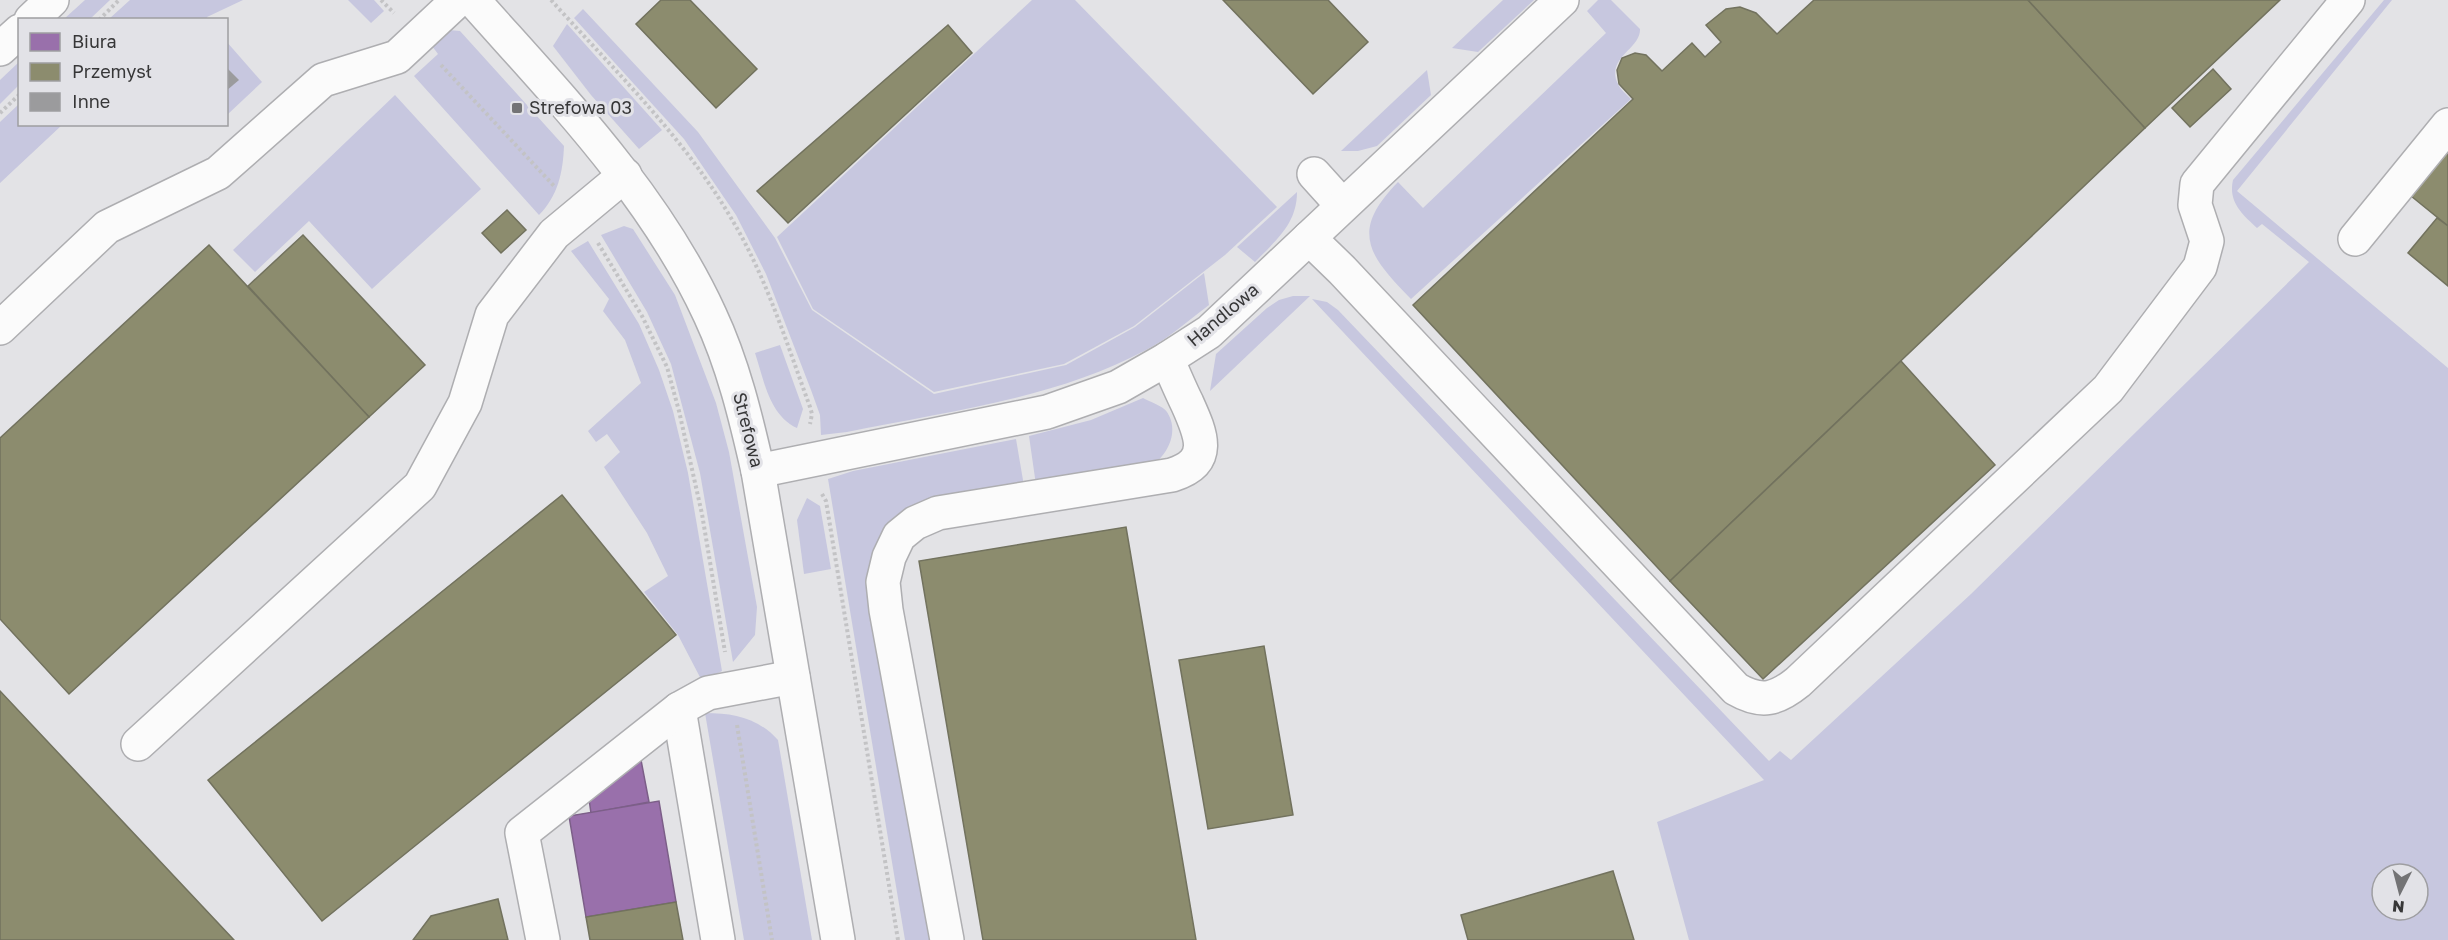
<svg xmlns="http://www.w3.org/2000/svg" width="2448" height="940" font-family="'Golos Text',sans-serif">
	<rect width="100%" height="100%" fill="#e3e3e6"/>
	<g fill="#c7c7df" fill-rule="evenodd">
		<polygon points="85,0 110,0 90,19 64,19"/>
		<polygon points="130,0 243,0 207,17 208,19 109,19"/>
		<polygon points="348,0 374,0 384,11 371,23"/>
		<polygon points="1032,0 1075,0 1277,207 1225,255 1134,326 1064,364 934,392 813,309 777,237"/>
		<polygon points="1503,0 1534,0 1478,52 1452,48"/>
		<path d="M 1598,0 L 1611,0 L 1640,29 C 1641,49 1605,58 1618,84 C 1620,89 1627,95 1631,99 L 1411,299 C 1369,256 1349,232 1398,182 L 1423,208 L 1606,33 L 1587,11 Z"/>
		<path d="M 2384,0 L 2392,0 L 2237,191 L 2448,368 L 2448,940 L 1689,940 L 1657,822 L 1764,780 L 1312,299 L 1327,302 L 1338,310 L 1769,761 L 1780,751 L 1791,760 L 1971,594 L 2309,262 L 2262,224 L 2257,228 C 2242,214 2228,202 2233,180 ZM 2382,874 L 2418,874 L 2418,910 L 2382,910 Z"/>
		<path d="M 583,9 L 698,132 L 775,238 L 812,310 L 934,394 L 1066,365 L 1135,327 L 1204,273 L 1209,305 C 1188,321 1169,338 1146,350 C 1055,399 947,411 847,432 L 821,435 L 820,415 L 811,390 L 766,274 L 736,215 L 684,139 L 574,18 Z"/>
		<polygon points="567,24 662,130 639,149 591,95 553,46"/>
		<path d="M 449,30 L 460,31 L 564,146 C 563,172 558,196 539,215 L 414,76 L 438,54 L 432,46 Z"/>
		<polygon points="226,41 262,82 227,115 226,115"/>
		<polygon points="19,62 19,85 0,104 0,80"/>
		<polygon points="1427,70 1431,95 1377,146 1358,151 1341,151"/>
		<polygon points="395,95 481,189 372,289 309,221 255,272 233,250"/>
		<polygon points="19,104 20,124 62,125 0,183 0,122"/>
		<path d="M 1297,192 C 1297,224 1276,240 1255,262 L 1237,247 Z"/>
		<polygon points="624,226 633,229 675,295 716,403 729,452 757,607 755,635 733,662 700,473 671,364 647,312 601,235"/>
		<polygon points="588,241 639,324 659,370 673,411 688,473 722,671 702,681 678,635 644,592 668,576 647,533 604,467 620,452 607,434 596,442 588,431 641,383 625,340 603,311 609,299 571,251"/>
		<polygon points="1293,296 1310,296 1210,391 1216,354 1267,308 1279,300"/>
		<path d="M 780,345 L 803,409 L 797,428 C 769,415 764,380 755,353 Z"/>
		<path d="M 1143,398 C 1150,402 1163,406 1167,412 C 1179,430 1169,452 1155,463 L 1036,485 L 1029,436 L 1091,420 Z"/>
		<polygon points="1016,439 1024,486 939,501 872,599 929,940 905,940 828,479 853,471"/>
		<polygon points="807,498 820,506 831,569 804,574 797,520"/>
		<path d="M 705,713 C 734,713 758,718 778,740 L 812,940 L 744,940 Z"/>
	</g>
	<g fill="#9970ab" stroke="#7c5f88" stroke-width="1.5">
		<polygon points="641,760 649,802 591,813 588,792"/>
		<polygon points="659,801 676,902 586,917 569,816"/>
	</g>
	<g fill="#8c8c6e" stroke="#72725e" stroke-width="1.5">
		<polygon points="661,0 690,0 757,69 716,108 636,24"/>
		<polygon points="1223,0 1328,0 1368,42 1313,94"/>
		<polygon points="1814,0 2028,0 2145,128 1670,581 1413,305 1633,99 1619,84 1617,70 1622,58 1635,53 1646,55 1662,71 1692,43 1705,57 1721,42 1706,25 1726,9 1740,7 1756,13 1777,34"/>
		<polygon points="2028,0 2280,0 2145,128"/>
		<polygon points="948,25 972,53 788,223 757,191"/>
		<polygon points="2213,69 2231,89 2190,127 2172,108"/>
		<polygon points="2448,151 2448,226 2411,196"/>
		<polygon points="507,210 526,230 501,253 482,233"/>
		<polygon points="2437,218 2448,226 2448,286 2408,253"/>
		<polygon points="303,235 425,365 369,417 248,286"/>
		<polygon points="209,245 369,417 69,694 0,619 0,438"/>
		<polygon points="1901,361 1995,465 1763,679 1670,581"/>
		<polygon points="562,495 676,635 322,921 208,780"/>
		<polygon points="1126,527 1196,940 983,940 919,561"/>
		<polygon points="1264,646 1293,815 1208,829 1179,660"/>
		<polygon points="0,691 234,940 0,940"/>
		<polygon points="1613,871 1634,940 1468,940 1461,915"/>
		<polygon points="498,899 508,940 413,940 431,916"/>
		<polygon points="676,902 683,940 590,940 586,917"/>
	</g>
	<polygon fill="#9b9b9d" points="226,67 239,80 226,91"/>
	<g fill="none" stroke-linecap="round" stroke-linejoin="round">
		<defs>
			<g id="minor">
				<path d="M 473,0 C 560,98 655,195 710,315 C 733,364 746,418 758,471 L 838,940"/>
				<polyline points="1314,174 1342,205"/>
				<path d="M 1309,238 L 1342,270 L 1736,689 C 1762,704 1777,699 1798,682 L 2108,389 L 2200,267 L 2207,241 L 2195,205 L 2197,184 L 2348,0"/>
				<polyline points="2355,239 2448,125"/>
				<polyline points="0,328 107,227 218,173 323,80 397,57 458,0"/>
				<polyline points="758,471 1047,412 1118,387 1167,359 1209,332 1562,0"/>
				<polyline points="679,709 718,940"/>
				<polyline points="138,744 420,486 465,403 492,315 554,234 625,175"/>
				<polyline points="543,940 522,833 679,709 708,693 793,677"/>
				<path d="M 947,940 L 886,610 L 883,582 L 889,557 L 899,536 L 915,523 L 938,513 L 1172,475 C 1214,462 1201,434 1187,403 C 1180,389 1174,374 1167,359"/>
			</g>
			<g id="major">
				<polyline points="31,20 52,0"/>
				<polyline points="0,49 20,31"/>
			</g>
		</defs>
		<use href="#minor" stroke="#aeaeb1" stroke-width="36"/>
		<use href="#major" stroke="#aeaeb1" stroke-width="36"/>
		<g stroke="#c3c3c5" stroke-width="4" stroke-dasharray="3 3" stroke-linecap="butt">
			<polyline points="381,0 394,13"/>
			<path d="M 551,0 C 614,70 683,136 731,218 C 766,276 787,344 810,407 L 812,414 L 810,424"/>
			<polyline points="99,20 119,0"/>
			<polyline points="441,65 555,187"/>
			<polyline points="0,113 20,94"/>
			<polyline points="598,243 642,316 667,367 679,411 702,514 725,652"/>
			<polyline points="822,494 826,501 898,940"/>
			<polyline points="737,725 772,940"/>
		</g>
		<use href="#minor" stroke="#fbfbfb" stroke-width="33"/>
		<use href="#major" stroke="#fbfbfb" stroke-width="33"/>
	</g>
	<rect fill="#737375" stroke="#e2e2e7" stroke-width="2" x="511" y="102" width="12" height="12" rx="3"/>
	<g text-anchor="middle" stroke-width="6" stroke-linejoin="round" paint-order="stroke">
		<g font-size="18" fill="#373738" stroke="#e2e2e7" text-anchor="start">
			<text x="529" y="114">Strefowa 03</text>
		</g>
		<g font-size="18" fill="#373738" stroke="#e2e2e7">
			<text transform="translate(1223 315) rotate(-40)" y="6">Handlowa</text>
			<text transform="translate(748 430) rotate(76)" y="6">Strefowa</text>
		</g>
	</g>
	<rect x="18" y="18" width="210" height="108" fill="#e2e2e7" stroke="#9e9ea1" stroke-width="1.5"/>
	<rect x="30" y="33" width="30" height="18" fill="#9970ab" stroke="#9e9ea1" stroke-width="1.5"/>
	<text x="72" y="48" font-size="18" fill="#373738">Biura</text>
	<rect x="30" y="63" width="30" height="18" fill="#8c8c6e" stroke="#9e9ea1" stroke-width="1.5"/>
	<text x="72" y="78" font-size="18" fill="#373738">Przemysł</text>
	<rect x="30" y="93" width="30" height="18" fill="#9b9b9d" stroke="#9e9ea1" stroke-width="1.5"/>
	<text x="72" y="108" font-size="18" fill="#373738">Inne</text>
	<g transform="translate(2400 892) rotate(186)"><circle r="28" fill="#e2e2e7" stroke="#9e9ea1" stroke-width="1.5"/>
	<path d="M0-4.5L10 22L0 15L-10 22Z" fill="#737375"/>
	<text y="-9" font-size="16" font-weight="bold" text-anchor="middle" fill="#373738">N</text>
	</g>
</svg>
